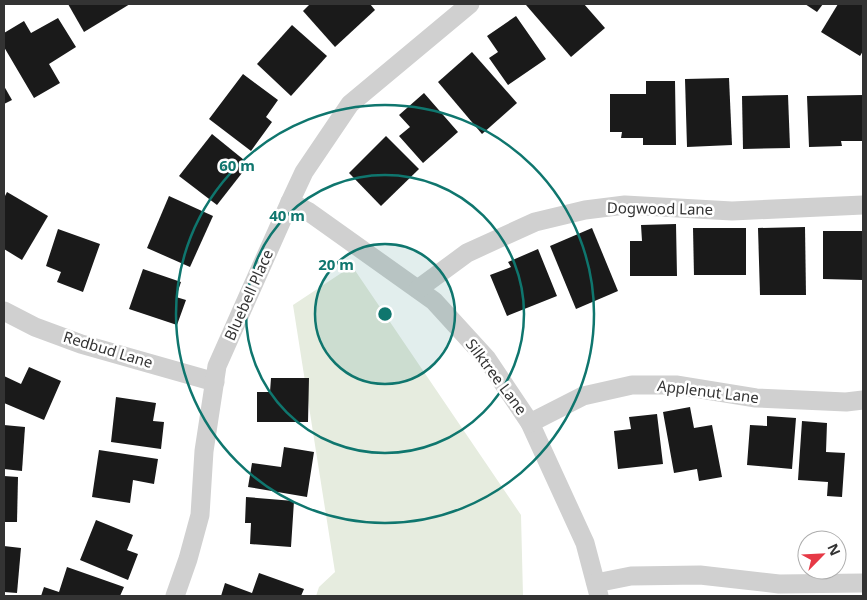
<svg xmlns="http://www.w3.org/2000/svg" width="867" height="600" font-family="'Noto Sans',sans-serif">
	<rect width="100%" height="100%" fill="#fff"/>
	<polygon fill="#e6ecdf" points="352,266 521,515 523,596 316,596 319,587 335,572 293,305"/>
	<g fill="#1a1a1a">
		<polygon points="68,4 130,4 84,32"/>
		<polygon points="310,4 370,4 375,10 335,47 303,11"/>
		<polygon points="527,4 584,4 605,28 571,57 526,5"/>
		<polygon points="805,4 823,4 817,12"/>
		<polygon points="838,4 863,4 863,51 860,56 821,32"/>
		<polygon points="516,16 546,59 508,85 489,58 498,52 487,36"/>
		<polygon points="58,18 76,47 49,64 60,83 34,98 4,47 4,33 24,21 31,33"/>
		<polygon points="292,25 327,56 291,96 257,64"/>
		<polygon points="472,52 517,103 482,134 438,82"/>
		<polygon points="243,74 278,100 266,117 272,122 251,151 209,119"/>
		<polygon points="729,78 732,145 687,147 685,79"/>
		<polygon points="646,81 675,81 676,145 643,145 643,138 621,138 622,132 610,132 610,94 646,94"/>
		<polygon points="4,86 12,100 4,104"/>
		<polygon points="424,93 458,132 423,163 399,136 410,127 399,115"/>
		<polygon points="788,95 790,148 743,149 742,96"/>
		<polygon points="863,95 863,141 841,141 842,146 809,147 807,96"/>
		<polygon points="212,134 249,164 217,205 179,176"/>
		<polygon points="386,136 419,169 381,206 349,173"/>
		<polygon points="7,192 48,216 22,260 4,249 4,198"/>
		<polygon points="169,196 213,216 190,267 147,248"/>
		<polygon points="676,224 677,276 630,276 630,241 642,241 641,225"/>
		<polygon points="805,227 806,295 760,295 758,228"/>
		<polygon points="592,228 618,291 576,309 550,246"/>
		<polygon points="693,228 746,228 746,275 694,275"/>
		<polygon points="58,229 100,244 83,292 57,282 61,272 46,266"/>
		<polygon points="823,231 863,231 863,280 823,279"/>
		<polygon points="538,249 557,296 507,316 490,275 511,267 508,262"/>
		<polygon points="143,269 181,282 176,297 186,300 177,325 129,309"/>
		<polygon points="29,367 61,381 44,420 4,403 4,376 21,384"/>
		<polygon points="271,378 309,378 308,422 257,422 257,392 270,392"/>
		<polygon points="116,397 156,403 153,421 164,422 161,449 111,442"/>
		<polygon points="690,407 694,428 712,425 722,477 699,481 697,469 674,473 663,412"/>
		<polygon points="657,414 663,464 618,469 614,431 631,429 629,417"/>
		<polygon points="767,416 796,418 792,469 747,465 750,425 767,426"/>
		<polygon points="802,421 827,423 826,452 845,453 842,497 827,496 828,482 798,480"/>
		<polygon points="4,425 25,427 22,471 4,469"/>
		<polygon points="284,447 314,452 307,497 248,487 252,463 281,467"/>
		<polygon points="99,450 158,459 154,484 133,480 130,503 92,497"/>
		<polygon points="4,476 18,477 17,522 4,522"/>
		<polygon points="246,497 294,501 291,547 250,544 251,523 245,523"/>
		<polygon points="96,520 133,535 127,550 138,554 128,580 80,560"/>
		<polygon points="4,546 21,548 17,593 4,592"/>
		<polygon points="67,567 124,587 120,596 41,596 44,587 59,592"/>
		<polygon points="259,573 304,589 301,596 221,596 225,583 252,593"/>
	</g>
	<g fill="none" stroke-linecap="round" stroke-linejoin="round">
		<g stroke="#d0d0d0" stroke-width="19">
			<polyline points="290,202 309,212 434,301 487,359 530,423 585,543 599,596"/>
			<polyline points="418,289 467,253 535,222 585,210 625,205 732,211 863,205"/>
			<polyline points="4,311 35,327 81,344 215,382"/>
			<polyline points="530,423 583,396 632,385 676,385 756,398 846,402 863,400"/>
			<polyline points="596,583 631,576 700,575 779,584 863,583"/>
			<polyline points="175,596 188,559 200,515 204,451 217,366 290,202 304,172 350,104 470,4"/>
		</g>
	</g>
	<circle cx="385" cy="314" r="70" fill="#0f766e" fill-opacity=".12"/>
	<g fill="none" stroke="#0f766e" stroke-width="2.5">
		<circle cx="385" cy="314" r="70"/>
		<circle cx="385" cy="314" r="139"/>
		<circle cx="385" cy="314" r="209"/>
	</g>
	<g text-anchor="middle" stroke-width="5" stroke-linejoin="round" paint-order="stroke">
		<g font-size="15" fill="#333" stroke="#fff">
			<text transform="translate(660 209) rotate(1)" y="5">Dogwood Lane</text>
			<text transform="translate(249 295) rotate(-66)" y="5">Bluebell Place</text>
			<text transform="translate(108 350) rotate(17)" y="5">Redbud Lane</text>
			<text transform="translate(496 377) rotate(53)" y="5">Silktree Lane</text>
			<text transform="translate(708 392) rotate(7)" y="5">Applenut Lane</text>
		</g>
	</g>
	<circle cx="385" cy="314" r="8" fill="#0f766e" stroke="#fff" stroke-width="2.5"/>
	<g font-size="15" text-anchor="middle" font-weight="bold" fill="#0f766e" stroke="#fff" stroke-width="5" stroke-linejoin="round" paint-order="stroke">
		<text x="237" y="171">60 m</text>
		<text x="287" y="221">40 m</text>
		<text x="336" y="270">20 m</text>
	</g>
	<rect width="867" height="600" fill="none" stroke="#333333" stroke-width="10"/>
	<g transform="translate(822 555) rotate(66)"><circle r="24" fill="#ffffff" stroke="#adadad"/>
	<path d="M0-4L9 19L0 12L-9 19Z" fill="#e63946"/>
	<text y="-8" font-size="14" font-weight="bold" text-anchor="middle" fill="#333333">N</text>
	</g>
</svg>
